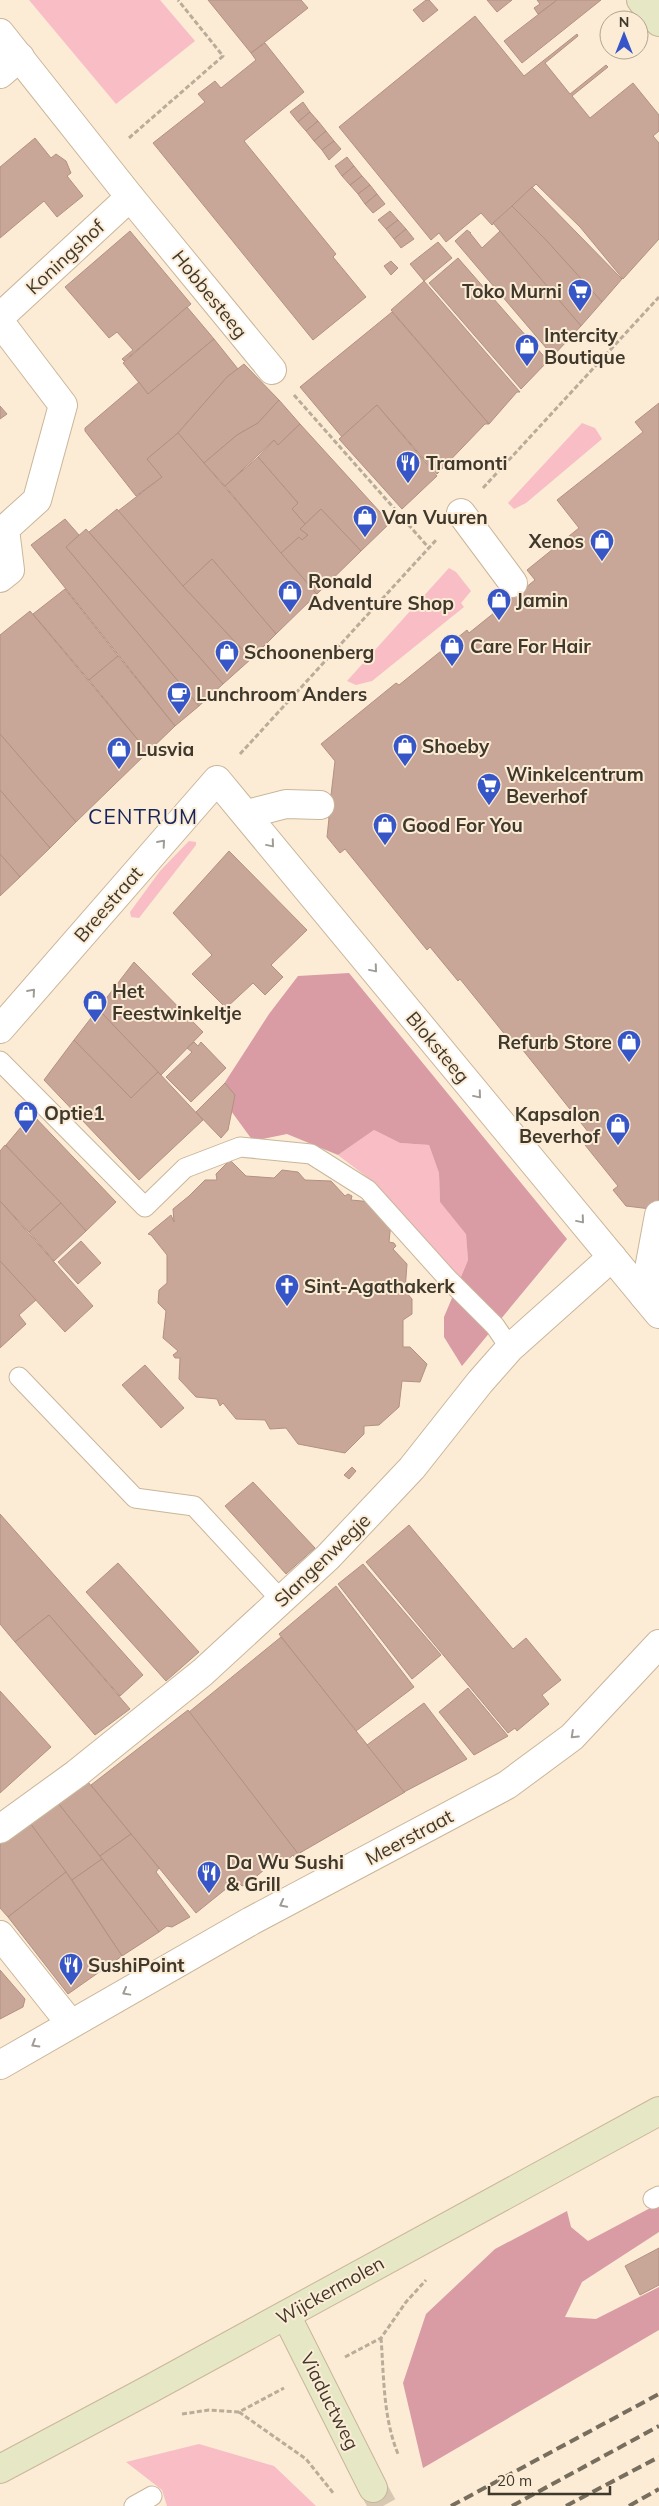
<svg xmlns="http://www.w3.org/2000/svg" width="659" height="2506" font-family="Mulish,sans-serif">
	<rect width="100%" height="100%" fill="#fcecd5"/>
	<g fill="#f8bdc5">
		<polygon points="29,0 160,0 195,41 116,104"/>
		<polygon points="582,423 595,428 602,439 526,503 514,509 508,503"/>
		<polygon points="449,568 456,572 471,591 461,603 464,607 372,681 356,685 347,681"/>
		<polygon points="189,841 196,842 196,845 139,918 131,917 130,912 160,871"/>
		<polygon points="374,1130 400,1143 429,1145 439,1173 440,1202 466,1233 468,1260 458,1283 376,1184 338,1155"/>
		<polygon points="199,2444 274,2466 316,2506 167,2506 162,2490 126,2462"/>
	</g>
	<g fill="#d99ba4">
		<polygon points="349,973 567,1239 462,1366 444,1337 444,1317 468,1260 466,1234 440,1202 439,1173 429,1145 400,1143 374,1130 338,1155 287,1134 253,1141 218,1093 269,1014 298,976"/>
		<polygon points="654,2206 659,2206 659,2232 582,2282 565,2317 596,2319 659,2287 659,2330 423,2468 403,2383 426,2314 495,2249 567,2211 571,2227 588,2241"/>
	</g>
	<g fill="#c8a799" stroke="#b29183">
		<polygon points="208,0 301,0 308,8 251,53"/>
		<polygon points="426,0 429,0 438,10 423,22 413,10"/>
		<polygon points="487,0 512,0 497,12"/>
		<polygon points="537,0 557,0 538,14 534,8 540,4"/>
		<polygon points="557,0 601,0 522,63 504,41"/>
		<polygon points="475,16 524,76 577,34 578,36 545,63 570,94 606,65 608,67 572,96 590,118 633,83 659,115 659,131 653,136 659,143 659,239 623,279 580,227 536,184 492,225 481,213 446,242 439,233 431,240 339,127"/>
		<polygon points="265,43 304,92 244,141 336,254 333,257 366,297 313,340 153,143 205,102 198,94 215,81 221,88 256,60 251,53"/>
		<polygon points="303,102 310,112 298,122 290,112"/>
		<polygon points="310,112 318,121 306,131 298,122"/>
		<polygon points="318,121 326,131 314,141 306,131"/>
		<polygon points="326,131 334,141 322,150 314,141"/>
		<polygon points="35,138 51,158 56,154 66,161 71,173 67,176 83,196 57,217 44,201 0,238 0,167"/>
		<polygon points="334,141 341,149 329,160 322,150"/>
		<polygon points="347,157 354,166 342,176 335,166"/>
		<polygon points="354,166 362,176 350,185 342,176"/>
		<polygon points="362,176 370,185 358,194 350,185"/>
		<polygon points="370,185 377,194 365,204 358,194"/>
		<polygon points="532,187 622,279 602,302 546,240 512,206"/>
		<polygon points="377,194 385,204 373,213 365,204"/>
		<polygon points="512,206 546,240 602,302 581,326 493,223"/>
		<polygon points="390,211 398,220 386,229 378,220"/>
		<polygon points="398,220 406,229 394,239 386,229"/>
		<polygon points="406,229 414,239 401,248 394,239"/>
		<polygon points="467,230 471,233 470,233 482,248 500,231 581,326 553,356 455,241"/>
		<polygon points="130,231 191,304 124,361 122,359 133,350 117,332 109,338 65,287"/>
		<polygon points="438,242 452,258 424,281 410,264"/>
		<polygon points="458,258 548,361 521,389 429,283"/>
		<polygon points="391,261 398,268 391,275 384,266"/>
		<polygon points="424,281 520,392 517,392 489,424 391,310"/>
		<polygon points="187,307 214,339 148,394 123,363"/>
		<polygon points="392,312 489,424 485,424 437,474 377,405 342,437 300,387"/>
		<polygon points="214,339 238,369 227,377 178,433 147,459 162,477 136,496 85,431 85,428 139,382 148,394"/>
		<polygon points="244,364 279,400 258,423 237,435 204,463 178,433 227,377"/>
		<polygon points="279,400 300,424 278,445 274,440 225,486 204,463 237,435 258,423"/>
		<polygon points="659,403 659,1210 626,1206 613,1190 618,1186 585,1145 593,1138 518,1044 515,1047 460,979 458,981 430,947 427,950 345,849 340,853 327,837 329,818 324,815 328,796 331,795 335,761 321,744 396,683 399,685 467,630 469,633 535,580 527,570 579,528 557,500 643,432 635,422"/>
		<polygon points="377,405 437,476 402,509 339,439"/>
		<polygon points="0,406 7,414 0,419"/>
		<polygon points="300,424 390,523 361,551 321,509 305,524 292,509 298,503 258,457 274,440 278,445"/>
		<polygon points="178,433 317,594 276,634 212,559 183,586 118,511 162,477 147,459"/>
		<polygon points="258,457 298,503 292,509 305,524 300,529 308,535 302,540 299,537 281,553 225,486"/>
		<polygon points="117,509 183,586 251,659 223,684 89,532"/>
		<polygon points="321,509 361,551 317,594 281,553 299,537 302,540 308,535 300,529"/>
		<polygon points="65,519 79,535 66,547 199,706 175,726 31,545"/>
		<polygon points="86,529 223,684 199,706 66,547"/>
		<polygon points="212,559 276,634 251,659 183,586"/>
		<polygon points="65,589 118,656 89,680 33,614"/>
		<polygon points="30,611 148,752 76,822 0,734 0,635"/>
		<polygon points="118,656 175,726 148,752 89,680"/>
		<polygon points="0,734 76,822 50,848 0,790"/>
		<polygon points="0,790 50,848 20,877 0,854"/>
		<polygon points="229,851 307,930 271,965 283,977 265,995 253,983 226,1008 192,974 212,955 173,913"/>
		<polygon points="0,854 20,877 0,896"/>
		<polygon points="134,962 203,1032 161,1075 98,1009"/>
		<polygon points="98,1009 158,1072 131,1098 74,1040"/>
		<polygon points="74,1040 131,1098 158,1072 203,1120 139,1180 44,1080"/>
		<polygon points="194,1042 198,1046 201,1042 226,1068 191,1102 166,1077 192,1052 187,1048"/>
		<polygon points="225,1083 235,1095 228,1130 221,1138 196,1112"/>
		<polygon points="32,1114 116,1202 86,1231 6,1145"/>
		<polygon points="5,1145 61,1203 29,1232 0,1201 0,1151"/>
		<polygon points="230,1160 246,1176 274,1178 282,1170 298,1172 305,1180 331,1181 345,1196 348,1194 352,1196 351,1200 372,1202 391,1222 389,1242 394,1243 396,1246 393,1249 407,1264 405,1291 412,1299 412,1314 403,1320 403,1347 410,1347 427,1364 420,1382 402,1381 399,1407 379,1425 364,1426 364,1434 345,1453 298,1444 286,1428 270,1429 265,1420 236,1419 223,1403 220,1406 217,1399 196,1397 179,1379 180,1358 175,1358 173,1355 178,1351 163,1338 166,1311 158,1303 159,1290 167,1283 167,1255 151,1235 148,1234 171,1215 174,1222 173,1209 189,1196 205,1180 217,1180 216,1174"/>
		<polygon points="0,1201 93,1306 65,1332 0,1261"/>
		<polygon points="61,1203 86,1231 54,1261 29,1232"/>
		<polygon points="81,1241 101,1263 78,1284 58,1262"/>
		<polygon points="0,1261 36,1300 19,1315 26,1324 0,1348"/>
		<polygon points="145,1365 184,1408 161,1428 122,1385"/>
		<polygon points="352,1467 356,1471 349,1479 344,1475"/>
		<polygon points="253,1482 315,1548 286,1574 225,1506"/>
		<polygon points="0,1514 143,1675 120,1696 49,1615 15,1642 0,1624"/>
		<polygon points="409,1525 513,1649 526,1638 561,1680 542,1695 549,1704 517,1731 515,1728 508,1733 366,1562"/>
		<polygon points="118,1563 199,1652 166,1681 86,1592"/>
		<polygon points="363,1564 441,1655 412,1679 338,1584"/>
		<polygon points="336,1586 414,1687 356,1731 279,1634"/>
		<polygon points="49,1615 130,1709 95,1735 15,1642"/>
		<polygon points="281,1637 405,1792 298,1854 189,1712"/>
		<polygon points="468,1688 508,1736 474,1755 439,1712"/>
		<polygon points="0,1691 51,1747 0,1793"/>
		<polygon points="424,1703 467,1759 404,1792 367,1745"/>
		<polygon points="188,1710 299,1855 295,1858 293,1855 279,1867 274,1861 249,1883 242,1886 240,1884 230,1892 227,1888 196,1913 91,1785"/>
		<polygon points="88,1782 131,1834 100,1856 58,1803"/>
		<polygon points="58,1803 102,1859 72,1880 30,1823"/>
		<polygon points="30,1823 66,1872 8,1917 0,1908 0,1843"/>
		<polygon points="131,1834 159,1868 156,1872 190,1917 172,1927 167,1926 159,1932 100,1856"/>
		<polygon points="102,1859 159,1932 122,1956 72,1880"/>
		<polygon points="66,1872 122,1956 68,1994 8,1917"/>
		<polygon points="0,1970 25,1999 23,2007 0,2019"/>
		<polygon points="659,2248 659,2285 640,2295 625,2266"/>
	</g>
	<g fill="none" stroke-linecap="round" stroke-linejoin="round">
		<polyline stroke="#d6c8b3" stroke-width="28" stroke-dasharray="28 14" stroke-linecap="butt" points="373,2488 383,2506"/>
		<defs>
			<g id="lane">
				<polyline points="0,1061 145,1207 185,1168 240,1147 311,1154 368,1190 448,1279 495,1326 510,1348"/>
				<polyline points="19,1377 135,1498 194,1506 281,1600"/>
				<polyline points="653,2199 659,2196"/>
				<polyline points="134,2506 152,2496"/>
			</g>
			<g id="street">
				<polyline points="0,33 130,197 272,370"/>
				<polyline points="0,74 20,57"/>
				<polyline points="0,317 130,197"/>
				<polyline points="0,322 63,405 37,500 5,529 10,570 0,578"/>
				<polyline points="461,513 513,583"/>
				<polyline points="247,814 286,804 320,805"/>
				<polyline points="0,1029 217,780 659,1314"/>
				<polyline points="644,1296 659,1215"/>
				<polyline points="0,1829 76,1774 203,1672 328,1557 412,1468 480,1382 510,1348 612,1257"/>
				<polyline points="0,1935 70,2023"/>
				<polyline points="0,2065 251,1921 507,1785 572,1737 659,1644"/>
			</g>
			<g id="secondary">
				<polyline points="641,0 659,22"/>
				<polyline points="286,2315 373,2488"/>
				<polyline points="0,2469 150,2389 659,2111"/>
			</g>
		</defs>
		<use href="#lane" stroke="#cab69a" stroke-width="21"/>
		<use href="#street" stroke="#cab69a" stroke-width="30"/>
		<use href="#secondary" stroke="#cab69a" stroke-width="30"/>
		<g stroke="#b9ac99" stroke-width="3" stroke-dasharray="5 2.5" stroke-linecap="butt">
			<polyline points="129,138 223,56 178,0"/>
			<polyline points="294,395 429,548"/>
			<polyline points="483,488 659,297"/>
			<polyline points="240,754 437,539"/>
			<path d="M 381,2338 C 384,2377 383,2417 398,2454"/>
			<polyline points="345,2357 381,2338 406,2302 426,2280"/>
			<polyline points="239,2412 306,2459 334,2494"/>
			<polyline points="182,2414 209,2410 239,2412 284,2388"/>
		</g>
		<use href="#lane" stroke="#fff" stroke-width="19"/>
		<use href="#street" stroke="#fff" stroke-width="28"/>
		<use href="#secondary" stroke="#e6e7c4" stroke-width="28"/>
		<g stroke="#776e5e" stroke-width="4" stroke-dasharray="10 5" stroke-linecap="butt">
			<polyline points="451,2506 659,2394"/>
			<polyline points="512,2506 659,2426"/>
			<polyline points="566,2506 659,2457"/>
			<polyline points="629,2506 659,2489"/>
		</g>
	</g>
	<defs><path id="oneway-chevron" d="M-2-3.5L2.5 0L-2 3.5" fill="none" stroke-width="1.6" stroke-linecap="round" stroke-linejoin="round" transform="scale(1.25)"/></defs>
	<g stroke="#9f9c96">
		<use href="#oneway-chevron" transform="translate(162 843) rotate(-49)"/>
		<use href="#oneway-chevron" transform="translate(271 844) rotate(50)"/>
		<use href="#oneway-chevron" transform="translate(374 969) rotate(50)"/>
		<use href="#oneway-chevron" transform="translate(32 992) rotate(-49)"/>
		<use href="#oneway-chevron" transform="translate(478 1095) rotate(50)"/>
		<use href="#oneway-chevron" transform="translate(581 1220) rotate(50)"/>
		<use href="#oneway-chevron" transform="translate(574 1735) rotate(137)"/>
		<use href="#oneway-chevron" transform="translate(283 1904) rotate(152)"/>
		<use href="#oneway-chevron" transform="translate(126 1992) rotate(151)"/>
		<use href="#oneway-chevron" transform="translate(35 2044) rotate(149)"/>
	</g>
	<defs>
		<symbol id="supermarket-pin" viewBox="-11 -11 22 30"><path d="M0 17L-7.5 6A9.5 9.5 0 1 1 7.5 6Z" fill="#3656c7" stroke="#fcecd5"/><path d="M-6-5.5h2.5l.6 2H6L4.5 2H-2.5L-4.4-4H-6ZM-1.5 3.2a1.3 1.3 0 1 0 .1 0ZM3 3.2a1.3 1.3 0 1 0 .1 0Z" fill="#fff"/></symbol>
		<symbol id="shop-pin" viewBox="-11 -11 22 30"><path d="M0 17L-7.5 6A9.5 9.5 0 1 1 7.5 6Z" fill="#3656c7" stroke="#fcecd5"/><path d="M-5-2.5h2.3a2.7 3.5 0 0 1 5.4 0H5L5.5 6h-11ZM-1.5-2.5h3a1.5 2.3 0 0 0-3 0Z" fill="#fff"/></symbol>
		<symbol id="restaurant-pin" viewBox="-11 -11 22 30"><path d="M0 17L-7.5 6A9.5 9.5 0 1 1 7.5 6Z" fill="#3656c7" stroke="#fcecd5"/><path d="M-5-6h1v4h1v-4h1v4h1v-4h1v5L-1.5 .5V6h-2V.5L-5-1ZM5-6V6H3V1.5H1.5Q1.5-4 5-6Z" fill="#fff"/></symbol>
		<symbol id="cafe-pin" viewBox="-11 -11 22 30"><path d="M0 17L-7.5 6A9.5 9.5 0 1 1 7.5 6Z" fill="#3656c7" stroke="#fcecd5"/><path d="M-5.5-4.5H6V0H3Q3 3.5 0 3.5H-2.5Q-5.5 3.5-5.5 0ZM3-3.2v2h1.7v-2ZM-6 4.5H4V6H-6Z" fill="#fff"/></symbol>
		<symbol id="church-pin" viewBox="-11 -11 22 30"><path d="M0 17L-7.5 6A9.5 9.5 0 1 1 7.5 6Z" fill="#3656c7" stroke="#fcecd5"/><path d="M-1.2-6h2.4v3.5h3.3v2.4h-3.3V6h-2.4V-.1h-3.3v-2.4h3.3Z" fill="#fff"/></symbol>
	</defs>
	<g fill-rule="evenodd">
		<use href="#supermarket-pin" x="566" y="277" width="28" height="38"/>
		<use href="#shop-pin" x="513" y="332" width="28" height="38"/>
		<use href="#restaurant-pin" x="394" y="449" width="28" height="38"/>
		<use href="#shop-pin" x="351" y="503" width="28" height="38"/>
		<use href="#shop-pin" x="588" y="527" width="28" height="38"/>
		<use href="#shop-pin" x="276" y="578" width="28" height="38"/>
		<use href="#shop-pin" x="485" y="586" width="28" height="38"/>
		<use href="#shop-pin" x="438" y="632" width="28" height="38"/>
		<use href="#shop-pin" x="213" y="638" width="28" height="38"/>
		<use href="#cafe-pin" x="165" y="680" width="28" height="38"/>
		<use href="#shop-pin" x="391" y="732" width="28" height="38"/>
		<use href="#shop-pin" x="105" y="735" width="28" height="38"/>
		<use href="#supermarket-pin" x="475" y="771" width="28" height="38"/>
		<use href="#shop-pin" x="371" y="811" width="28" height="38"/>
		<use href="#shop-pin" x="81" y="988" width="28" height="38"/>
		<use href="#shop-pin" x="615" y="1028" width="28" height="38"/>
		<use href="#shop-pin" x="12" y="1099" width="28" height="38"/>
		<use href="#shop-pin" x="604" y="1111" width="28" height="38"/>
		<use href="#church-pin" x="273" y="1272" width="28" height="38"/>
		<use href="#restaurant-pin" x="195" y="1859" width="28" height="38"/>
		<use href="#restaurant-pin" x="57" y="1951" width="28" height="38"/>
	</g>
	<g text-anchor="middle" stroke-width="4" stroke-linejoin="round" paint-order="stroke">
		<g font-size="19" fill="#3f382c" stroke="#fcecd5">
			<text transform="translate(65 257) rotate(-43)" y="7">Koningshof</text>
			<text transform="translate(210 294) rotate(51)" y="7">Hobbesteeg</text>
			<text transform="translate(108 904) rotate(-49)" y="7">Breestraat</text>
			<text transform="translate(438 1047) rotate(50)" y="7">Bloksteeg</text>
			<text transform="translate(322 1560) rotate(-44)" y="7">Slangenwegje</text>
			<text transform="translate(409 1837) rotate(-28)" y="7">Meerstraat</text>
			<text transform="translate(330 2290) rotate(-29)" y="7">Wijckermolen</text>
			<text transform="translate(330 2401) rotate(63)" y="7">Viaductweg</text>
		</g>
		<g font-size="19" font-weight="bold" fill="#3f382c" stroke="#fcecd5" text-anchor="start">
			<text x="562" y="298" text-anchor="end">Toko Murni</text>
			<text x="544" y="342">Intercity<tspan x="544" dy="22">Boutique</tspan></text>
			<text x="426" y="470">Tramonti</text>
			<text x="382" y="524">Van Vuuren</text>
			<text x="584" y="548" text-anchor="end">Xenos</text>
			<text x="308" y="588">Ronald<tspan x="308" dy="22">Adventure Shop</tspan></text>
			<text x="516" y="607">Jamin</text>
			<text x="470" y="653">Care For Hair</text>
			<text x="244" y="659">Schoonenberg</text>
			<text x="196" y="701">Lunchroom Anders</text>
			<text x="422" y="753">Shoeby</text>
			<text x="136" y="756">Lusvia</text>
			<text x="506" y="781">Winkelcentrum<tspan x="506" dy="22">Beverhof</tspan></text>
			<text x="402" y="832">Good For You</text>
			<text x="112" y="998">Het<tspan x="112" dy="22">Feestwinkeltje</tspan></text>
			<text x="612" y="1049" text-anchor="end">Refurb Store</text>
			<text x="44" y="1120">Optie1</text>
			<text x="600" y="1121" text-anchor="end">Kapsalon<tspan x="600" dy="22">Beverhof</tspan></text>
			<text x="304" y="1293">Sint-Agathakerk</text>
			<text x="226" y="1869">Da Wu Sushi<tspan x="226" dy="22">&amp; Grill</tspan></text>
			<text x="88" y="1972">SushiPoint</text>
		</g>
		<g font-size="21" letter-spacing="1" fill="#15255b" stroke="#fcecd5">
			<text x="143" y="824">CENTRUM</text>
		</g>
	</g>
	<g transform="translate(624 35)"><circle r="24" fill="#fcecd5" stroke="#b0a491"/>
	<path d="M0-4L9 19L0 12L-9 19Z" fill="#3656c7"/>
	<text y="-8" font-size="14" font-weight="bold" text-anchor="middle" fill="#3f382c">N</text>
	</g>
	<path d="M489 2486v8h121v-8" fill="none" stroke="#3f382c" stroke-width="2.5"/>
	<text x="497" y="2486" font-size="15" fill="#3f382c" stroke="#fcecd5" stroke-width="4" paint-order="stroke">20 m</text>
</svg>
